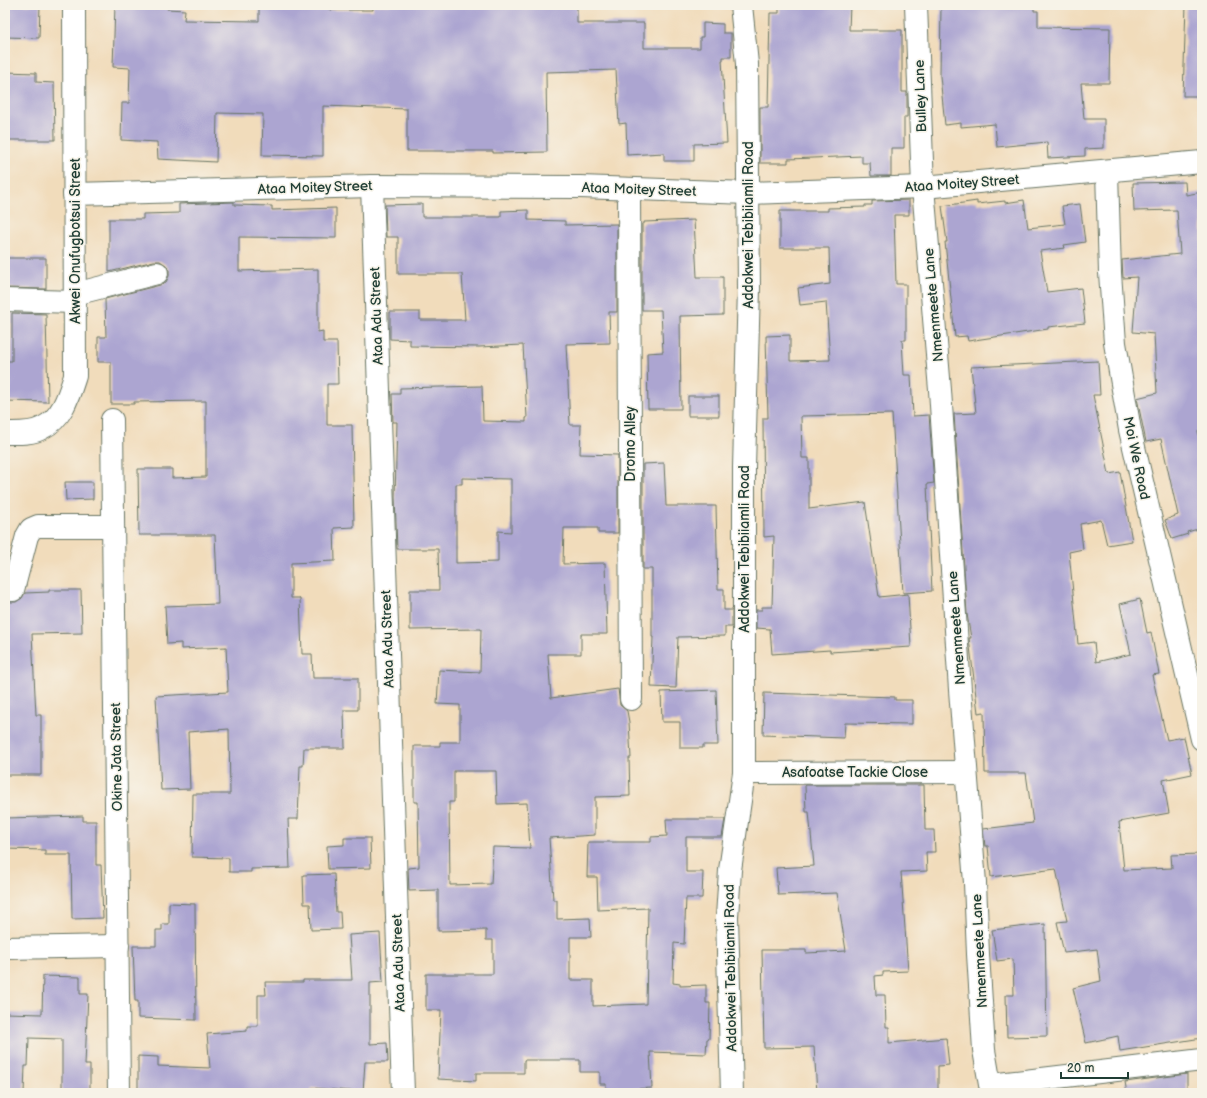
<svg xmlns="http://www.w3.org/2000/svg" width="1207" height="1098" font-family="'Balsamiq Sans',sans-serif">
	<rect width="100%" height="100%" fill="#f7f3e8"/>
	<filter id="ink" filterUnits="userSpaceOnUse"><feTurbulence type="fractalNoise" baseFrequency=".025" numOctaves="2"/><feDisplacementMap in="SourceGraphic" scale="8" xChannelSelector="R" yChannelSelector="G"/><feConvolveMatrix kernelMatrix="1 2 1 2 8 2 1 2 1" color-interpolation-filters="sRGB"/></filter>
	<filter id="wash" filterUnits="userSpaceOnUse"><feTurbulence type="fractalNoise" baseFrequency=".012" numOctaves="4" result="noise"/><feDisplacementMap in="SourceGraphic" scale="16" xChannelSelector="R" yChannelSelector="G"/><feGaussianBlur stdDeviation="0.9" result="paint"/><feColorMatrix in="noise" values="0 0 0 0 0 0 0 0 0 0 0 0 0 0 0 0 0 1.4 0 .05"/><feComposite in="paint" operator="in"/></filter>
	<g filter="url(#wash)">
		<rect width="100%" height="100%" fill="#f1dcbb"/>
		<g id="blocks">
			<g fill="#aca5d1" fill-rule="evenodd">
				<polygon points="5,5 40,5 39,38 5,37"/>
				<polygon points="115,5 167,5 167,9 185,10 184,20 259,21 259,5 329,5 329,10 373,10 373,5 516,5 516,6 577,5 577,23 644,23 644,48 700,48 700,37 703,37 703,23 723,24 723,33 731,33 731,57 723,57 723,60 722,60 727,143 694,144 694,161 664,161 664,153 627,155 626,123 619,124 616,70 546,72 547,152 493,153 493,151 407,151 407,109 323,106 323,156 262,155 263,114 217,113 216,162 158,159 157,142 121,140 122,103 129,103 130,68 113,67"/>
				<polygon points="779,5 850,5 849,30 902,30 902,92 907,92 907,117 904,117 904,148 891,148 891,176 871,176 870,163 862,163 862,156 788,159 788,163 760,163 760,107 768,107 770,13 779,13"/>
				<polygon points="941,5 1034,5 1034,11 1038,11 1038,27 1110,28 1109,83 1081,83 1084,119 1104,119 1104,148 1085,149 1085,156 1048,158 1047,142 997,147 995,124 961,127 961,123 945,125 940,76"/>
				<polygon points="1186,5 1202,5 1202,96 1183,96"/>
				<polygon points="5,72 36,73 36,82 54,83 55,140 5,140"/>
				<polygon points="1185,182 1186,195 1202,192 1202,430 1198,431 1202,452 1202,528 1187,532 1188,534 1172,539 1165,520 1178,515 1161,439 1146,442 1137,398 1157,393 1154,334 1133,332 1137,277 1123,278 1122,260 1180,254 1177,210 1134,211 1133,183"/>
				<polygon points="909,200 909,215 894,215 896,284 906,284 906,340 902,340 904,375 911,375 913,416 929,415 934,483 927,484 932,591 903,593 892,414 801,416 802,458 809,458 809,509 865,502 879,597 908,594 911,647 830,652 830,650 772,654 770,629 756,628 756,610 762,610 762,607 772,607 774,536 764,537 763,418 768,418 766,336 790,335 790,361 830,360 826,302 800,305 798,288 830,284 829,248 780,248 780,211 828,211 828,208 865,207 865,205 872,205 872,201"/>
				<polygon points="1024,200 1028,228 1065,224 1062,206 1080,204 1085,242 1064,245 1065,248 1040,251 1047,292 1081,288 1085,323 1048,327 1048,329 968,341 967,336 955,337 945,242 947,242 942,206 977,201 977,204 1005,201 1005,203"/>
				<polygon points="234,202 234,205 272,206 272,210 336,208 336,238 239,237 239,271 318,269 318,332 323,331 323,342 337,342 338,384 327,384 327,425 352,425 354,527 334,528 335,561 291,563 291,598 300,598 302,654 312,654 313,678 358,678 358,710 344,710 345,748 304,748 303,766 300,766 298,819 288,819 290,868 251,869 251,872 229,872 229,858 192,857 193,794 230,794 229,729 188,732 190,789 161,790 156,696 228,692 226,647 181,649 181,643 167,644 165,606 218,604 215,535 139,535 138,469 172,469 172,478 206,477 206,401 134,402 134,404 111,404 111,362 98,362 98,337 106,337 105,299 160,285 166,282 169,276 169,270 166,265 160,261 154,261 109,272 109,219 143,219 143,214 179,213 179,204"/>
				<path d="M 422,204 L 422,217 L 501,217 L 501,211 L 528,210 L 528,220 L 565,221 L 565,225 L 617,224 L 617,312 L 609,312 L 610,343 L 566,344 L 570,425 L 581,425 L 580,454 L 618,455 L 618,533 L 598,533 L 598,528 L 564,528 L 563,564 L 605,563 L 607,634 L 581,634 L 581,654 L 548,654 L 551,698 L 618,689 L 620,705 L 627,711 L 629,722 L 631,758 L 629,758 L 630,796 L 595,797 L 595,835 L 549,838 L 553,900 L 557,900 L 557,919 L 590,918 L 591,937 L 570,937 L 570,980 L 593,980 L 593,1006 L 646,1004 L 648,908 L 598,910 L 597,877 L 587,877 L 588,842 L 651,842 L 651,837 L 667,836 L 666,819 L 725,819 L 722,837 L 686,837 L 686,872 L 703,872 L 702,898 L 686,898 L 684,944 L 674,943 L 673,983 L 680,984 L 680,986 L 706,985 L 706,1003 L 710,1003 L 709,1039 L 707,1039 L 706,1054 L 650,1052 L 652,1088 L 630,1089 L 630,1093 L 606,1093 L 606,1084 L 600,1084 L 600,1072 L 580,1072 L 580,1060 L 524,1060 L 524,1073 L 476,1073 L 476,1081 L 438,1079 L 441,1010 L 426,1010 L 426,974 L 493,974 L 493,940 L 486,940 L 486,930 L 438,931 L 438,890 L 409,891 L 408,868 L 419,867 L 418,802 L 414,802 L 414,746 L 440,746 L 440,742 L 460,742 L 460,705 L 437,704 L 439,670 L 480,672 L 481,629 L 410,630 L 410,590 L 439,590 L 438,549 L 397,549 L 395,497 L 397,422 L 393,422 L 392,394 L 400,394 L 400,388 L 482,386 L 483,421 L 526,422 L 526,418 L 527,418 L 523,345 L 479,347 L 410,346 L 410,340 L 390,339 L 390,312 L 420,312 L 420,320 L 465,320 L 462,274 L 398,274 L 398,237 L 386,237 L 385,205 ZM 462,478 L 511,479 L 511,532 L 498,531 L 498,562 L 456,563 L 456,484 L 462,484 ZM 454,771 L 496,771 L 497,804 L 527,803 L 530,848 L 493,847 L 491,884 L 450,885 L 449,802 L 454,802 Z"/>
				<polygon points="694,220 697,277 723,277 723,315 680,316 681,409 648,409 647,353 663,352 661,310 642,310 642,224 644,224 644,222"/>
				<polygon points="5,258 46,258 46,289 5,288"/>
				<polygon points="12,313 46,314 46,315 48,402 5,401 5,361 12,361"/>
				<polygon points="1098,361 1100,395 1093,395 1109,474 1120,472 1132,541 1107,545 1101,520 1080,524 1083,549 1069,552 1078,644 1094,642 1096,662 1131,654 1120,604 1140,599 1147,633 1151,632 1159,674 1152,675 1167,740 1184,737 1192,774 1163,780 1169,813 1119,822 1124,870 1172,868 1171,855 1200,854 1202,897 1202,1038 1120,1051 1118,1036 1086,1043 1073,988 1101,981 1097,949 1064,953 1057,922 1067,921 1056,869 991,877 988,846 985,846 983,829 1033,823 1026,773 985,773 984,712 978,713 969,638 971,638 967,614 954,414 976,413 971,367"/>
				<rect x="688" y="396" width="31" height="20"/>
				<polygon points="664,463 666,506 716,506 718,589 724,589 724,610 732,610 732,627 725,627 725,636 678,637 676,688 651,687 653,637 652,637 652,569 643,569 643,464"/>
				<polygon points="65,482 93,482 93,499 66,500"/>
				<polygon points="49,590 81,590 82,633 32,634 36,715 41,715 41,775 5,775 5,599 10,602 16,602 22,598 25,593 49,592"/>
				<polygon points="716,690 718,745 703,745 703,748 680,748 680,722 662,722 661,692"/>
				<polygon points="764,693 895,697 895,700 912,700 912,724 845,723 844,738 763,735"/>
				<polygon points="805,785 924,785 925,830 934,830 935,852 926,852 927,871 901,872 908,971 883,972 883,975 875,976 876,995 885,995 886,1027 889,1027 889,1043 946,1038 949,1065 938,1066 938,1091 884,1093 817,1093 814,1047 764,1048 762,950 806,950 806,953 846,951 837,893 778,895 776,868 814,866 809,812 806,812"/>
				<polygon points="83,816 83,821 96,821 96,865 101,865 103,918 72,919 71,855 45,855 45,850 5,849 5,818"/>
				<polygon points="344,838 370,838 371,868 328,869 327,846 344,845"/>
				<polygon points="334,874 336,912 340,912 341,929 311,930 310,904 304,904 303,875"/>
				<polygon points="169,903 195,904 196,1020 138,1018 138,1001 135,1001 133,946 156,946 156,930 162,930 162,924 169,924"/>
				<polygon points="1045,924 1047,1036 1007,1037 1006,995 1014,995 1013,959 997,961 992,930"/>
				<polygon points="380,933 383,982 370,983 370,1044 387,1043 388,1062 365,1062 363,1092 312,1088 311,1093 138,1092 138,1056 158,1057 158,1066 210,1068 207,1034 247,1031 247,1026 258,1026 258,995 266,995 265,982 303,982 303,980 352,980 349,935"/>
				<polygon points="43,976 80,977 80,994 88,994 85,1065 90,1065 90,1093 62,1093 62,1039 29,1038 28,1066 25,1066 24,1093 5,1093 5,1013 42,1014"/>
				<polygon points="1187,1074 1187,1093 1127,1093 1125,1082"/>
			</g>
		</g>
	</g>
	<g filter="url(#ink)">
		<use href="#blocks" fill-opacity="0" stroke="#687563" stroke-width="1"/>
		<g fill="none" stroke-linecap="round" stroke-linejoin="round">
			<defs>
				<g id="minor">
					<polyline points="916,5 923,187 940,390 960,690 975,883 978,954 984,1050 990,1085 1202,1060"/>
					<polyline points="1107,172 1110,273 1115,343 1130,430 1202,739"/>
					<polyline points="372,186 403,1093"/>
					<polyline points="629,189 631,699"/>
					<polyline points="74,194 372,186 580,187 748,193 923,187 1202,162"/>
					<polyline points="75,294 157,273"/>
					<polyline points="5,300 75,302"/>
					<polyline points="112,420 119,1093"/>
					<path d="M 5,433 C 17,433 32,434 42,428 C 62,419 69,395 75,376 L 74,5"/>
					<polyline points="13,590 27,536 31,529 38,526 113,526"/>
					<polyline points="744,773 966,772"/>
					<polyline points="5,948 118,946"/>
					<polyline points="732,1093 727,917 730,870 744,773 744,467 749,288 747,64 741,5"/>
				</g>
			</defs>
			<use href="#minor" stroke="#687563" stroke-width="24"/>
			<use href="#minor" stroke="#fff" stroke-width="22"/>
		</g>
	</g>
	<g text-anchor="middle" stroke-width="3" stroke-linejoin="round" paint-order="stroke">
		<g font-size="14" fill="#1f3d34" stroke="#f7f3e8">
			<text transform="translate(920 96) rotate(-92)" y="5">Bulley Lane</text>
			<text transform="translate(962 183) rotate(-4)" y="5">Ataa Moitey Street</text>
			<text transform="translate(315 187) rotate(-2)" y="5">Ataa Moitey Street</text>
			<text transform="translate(639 189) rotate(2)" y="5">Ataa Moitey Street</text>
			<text transform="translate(748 225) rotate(-90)" y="5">Addokwei Tebibiiamli Road</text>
			<text transform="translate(75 241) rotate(-90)" y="5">Akwei Onufugbotsui Street</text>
			<text transform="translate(933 305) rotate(-95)" y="5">Nmenmeete Lane</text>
			<text transform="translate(376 316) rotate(-92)" y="5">Ataa Adu Street</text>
			<text transform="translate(630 444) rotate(-90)" y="5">Dromo Alley</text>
			<text transform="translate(1137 458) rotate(78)" y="5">Moi We Road</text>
			<text transform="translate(744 549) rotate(-90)" y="5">Addokwei Tebibiiamli Road</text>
			<text transform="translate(956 628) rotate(-94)" y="5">Nmenmeete Lane</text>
			<text transform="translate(387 639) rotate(-92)" y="5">Ataa Adu Street</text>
			<text transform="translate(116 757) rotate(-91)" y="5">Okine Jata Street</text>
			<text x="855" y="777">Asafoatse Tackie Close</text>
			<text transform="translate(979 951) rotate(-93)" y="5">Nmenmeete Lane</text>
			<text transform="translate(398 963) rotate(-92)" y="5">Ataa Adu Street</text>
			<text transform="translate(730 968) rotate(-91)" y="5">Addokwei Tebibiiamli Road</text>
		</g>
	</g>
	<rect width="1207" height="1098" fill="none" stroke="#f7f3e8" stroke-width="20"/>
	<path d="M1061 1072v6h67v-6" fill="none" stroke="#1f3d34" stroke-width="2"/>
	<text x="1067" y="1072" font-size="12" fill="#1f3d34" stroke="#f7f3e8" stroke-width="3" paint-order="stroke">20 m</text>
</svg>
